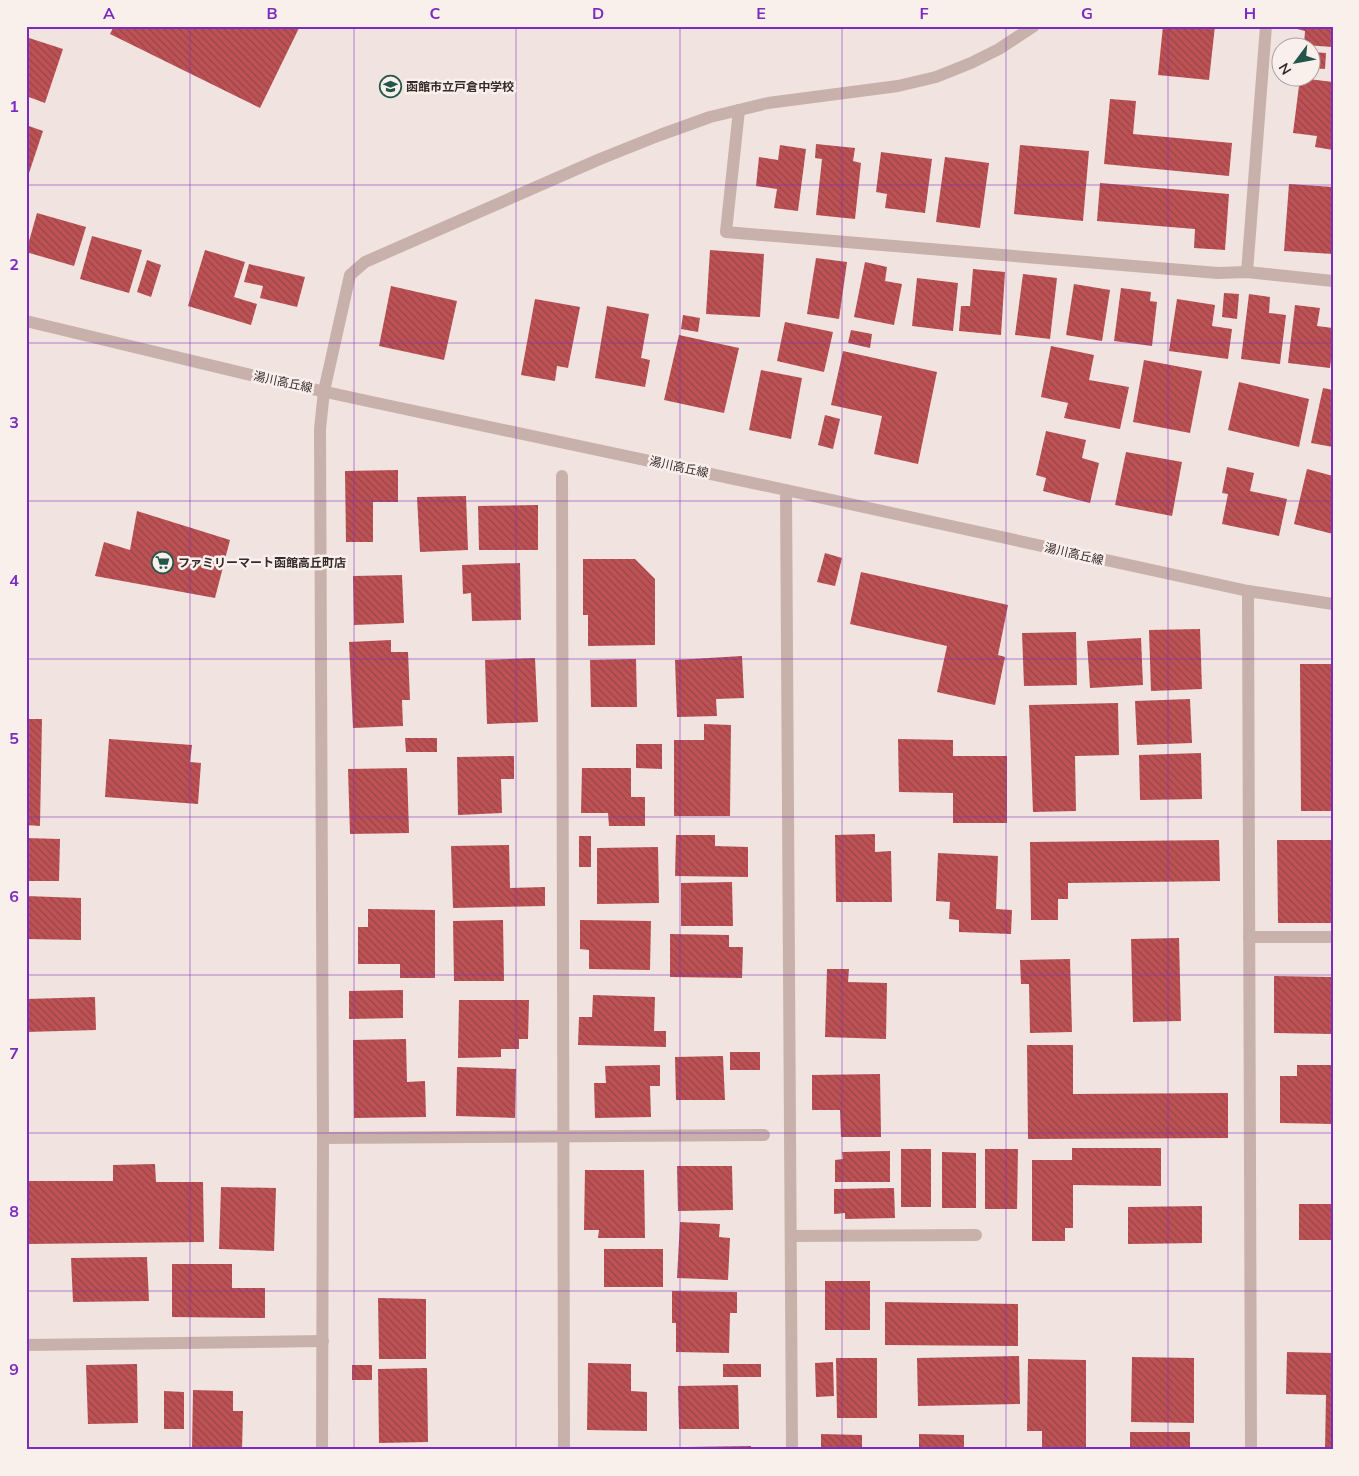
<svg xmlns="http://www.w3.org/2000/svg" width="1359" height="1476" font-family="Mulish,'Noto Sans JP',sans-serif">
	<defs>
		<pattern id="building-back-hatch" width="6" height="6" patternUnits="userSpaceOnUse" patternTransform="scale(1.25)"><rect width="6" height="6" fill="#bc5255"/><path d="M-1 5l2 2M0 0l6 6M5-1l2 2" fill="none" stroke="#9a4447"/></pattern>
	</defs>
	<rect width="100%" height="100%" fill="#f1e3df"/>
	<g fill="url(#building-back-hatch)">
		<polygon points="114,26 300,26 260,108 110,34"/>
		<polygon points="1163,26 1215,26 1209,80 1158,75"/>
		<polygon points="1297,26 1333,26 1333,47 1304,45 1305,31 1297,29"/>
		<polygon points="26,37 63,49 45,103 26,96"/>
		<polygon points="1312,52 1326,53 1325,69 1312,68"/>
		<polygon points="1300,78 1333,82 1333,150 1315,147 1317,136 1293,133"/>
		<polygon points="1110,99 1136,101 1133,134 1232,143 1229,176 1104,164"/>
		<polygon points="26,125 43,131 28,176 26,175"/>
		<polygon points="816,144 855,148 853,161 861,163 855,219 816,215 822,159 815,158"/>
		<polygon points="780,145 806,149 798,211 774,208 777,189 756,186 759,157 778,160"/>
		<polygon points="1020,145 1089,151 1083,221 1014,214"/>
		<polygon points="881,152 932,159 925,213 885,208 887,194 876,192"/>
		<polygon points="945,157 989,163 980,228 936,222"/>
		<polygon points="1100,183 1229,194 1225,250 1194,248 1195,229 1097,221"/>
		<polygon points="1289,184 1333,187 1333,254 1284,251"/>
		<polygon points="37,213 86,227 74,266 26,252"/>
		<polygon points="92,236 142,250 129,293 80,279"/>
		<polygon points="205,250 245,262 234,297 257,304 251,325 188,306"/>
		<polygon points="710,250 764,254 760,317 706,314"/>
		<polygon points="816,258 847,262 839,319 807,314"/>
		<polygon points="147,260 161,265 151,297 137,292"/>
		<polygon points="865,262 887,267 885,281 902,284 894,325 854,317"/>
		<polygon points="249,264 305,277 297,307 260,298 263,286 244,282"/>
		<polygon points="973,269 1005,272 1001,335 959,331 961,306 970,306"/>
		<polygon points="1023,274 1057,278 1050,339 1015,335"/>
		<polygon points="917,278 958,283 953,331 912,326"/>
		<polygon points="1074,284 1110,290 1102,341 1066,335"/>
		<polygon points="391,286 457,301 444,360 379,346"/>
		<polygon points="1121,288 1151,292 1150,301 1157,302 1152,346 1114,341"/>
		<polygon points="1224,293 1239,294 1237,319 1222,317"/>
		<polygon points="1249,294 1270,297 1269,313 1286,315 1280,364 1241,359"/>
		<polygon points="535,299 580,307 568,368 557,366 555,381 521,375"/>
		<polygon points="1177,299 1215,305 1212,326 1232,329 1228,359 1169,351"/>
		<polygon points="1295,305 1320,308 1317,326 1333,328 1333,342 1330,368 1288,363"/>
		<polygon points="607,306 649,314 641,358 650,360 645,387 595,378"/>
		<polygon points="683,315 700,318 698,332 681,329"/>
		<polygon points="785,322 833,332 824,372 777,361"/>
		<polygon points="851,330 872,334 870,348 848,343"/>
		<polygon points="679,335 739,348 724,413 664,400"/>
		<polygon points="1051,346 1094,355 1089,380 1129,387 1120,429 1064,418 1068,403 1041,397"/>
		<polygon points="843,351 937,372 918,464 874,454 882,416 831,405"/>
		<polygon points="1144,360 1202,371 1190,433 1133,422"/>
		<polygon points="761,370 802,378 791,439 749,430"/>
		<polygon points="1239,382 1309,399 1299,447 1228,430"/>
		<polygon points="1323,388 1333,390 1333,447 1311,443"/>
		<polygon points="825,415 840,419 833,449 818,445"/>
		<polygon points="1046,431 1086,440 1082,458 1099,463 1090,503 1043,491 1046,478 1036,475"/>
		<polygon points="1126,452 1182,462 1172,516 1115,505"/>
		<polygon points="1227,467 1254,473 1250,491 1287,499 1279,536 1222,524 1228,494 1222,493"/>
		<polygon points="1307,469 1333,476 1333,534 1294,524"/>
		<polygon points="398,470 398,502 373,502 373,542 346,542 345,471"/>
		<polygon points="466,496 468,550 420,552 417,497"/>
		<polygon points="538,505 538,550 479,550 478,506"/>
		<polygon points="137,511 230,540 215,598 95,576 104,542 130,550"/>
		<polygon points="825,553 842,558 835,586 817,582"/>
		<polygon points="583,559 635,559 655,579 655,645 588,646 588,615 583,615"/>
		<polygon points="520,563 521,620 472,621 471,593 463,594 462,565"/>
		<polygon points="861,572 1008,605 998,655 1005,657 995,705 937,692 947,646 850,624"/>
		<polygon points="402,575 404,623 354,625 353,576"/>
		<polygon points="1200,629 1202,689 1151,691 1149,630"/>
		<polygon points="1076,632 1077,685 1024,686 1022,633"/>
		<polygon points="1141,638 1143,685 1090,688 1087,641"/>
		<polygon points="391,640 391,652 408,652 410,700 402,700 403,726 353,728 349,642"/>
		<polygon points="742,656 744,698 716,699 717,716 677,717 675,660"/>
		<polygon points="535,658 538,722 487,724 485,660"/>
		<polygon points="636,659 637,707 591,707 590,660"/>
		<polygon points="1300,664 1333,664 1333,811 1301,811"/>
		<polygon points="1190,699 1192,743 1137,745 1135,701"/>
		<polygon points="1118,703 1119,755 1075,756 1076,811 1033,812 1029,705"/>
		<polygon points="26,719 42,719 40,826 26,825"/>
		<polygon points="704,724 731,725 730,816 674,816 674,740 704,740"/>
		<polygon points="405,738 437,738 437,752 406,752"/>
		<polygon points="109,739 192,745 190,762 201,763 198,804 105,797"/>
		<polygon points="898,739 953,740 953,756 1007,756 1007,823 953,823 953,793 899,792"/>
		<polygon points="636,744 662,744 662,769 636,768"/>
		<polygon points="1201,753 1202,799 1140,800 1139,755"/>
		<polygon points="514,756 514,779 501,779 502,813 458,815 457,757"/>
		<polygon points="407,768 409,833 350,834 348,769"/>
		<polygon points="582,768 631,768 631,797 645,797 645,826 609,826 608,813 581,813"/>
		<polygon points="875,834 875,852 891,851 892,902 836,902 835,835"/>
		<polygon points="676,835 715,835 715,846 748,847 748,877 675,876"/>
		<rect x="579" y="836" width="12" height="31"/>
		<polygon points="26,838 60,839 59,881 26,881"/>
		<polygon points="1219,840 1220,881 1068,883 1068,899 1058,899 1058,920 1031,920 1030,842"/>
		<polygon points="1277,840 1333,840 1333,923 1278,923"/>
		<polygon points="509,845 510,888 545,887 545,906 453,908 451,846"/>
		<polygon points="658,847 659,903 597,904 597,848"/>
		<polygon points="938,853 998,856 996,909 1012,910 1011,934 959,932 959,920 949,919 950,902 936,901"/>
		<polygon points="732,882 733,926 681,926 681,883"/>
		<polygon points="26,896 81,898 81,940 26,939"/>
		<polygon points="368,909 435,910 435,978 400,978 400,964 358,964 358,927 368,927"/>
		<polygon points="503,920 504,981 454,981 453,921"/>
		<polygon points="580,920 651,921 650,970 589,969 589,950 580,949"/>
		<polygon points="670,934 729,935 729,947 743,947 742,978 670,977"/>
		<polygon points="1179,938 1181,1021 1133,1022 1131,939"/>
		<polygon points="1070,959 1072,1032 1030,1033 1029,984 1021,984 1020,960"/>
		<polygon points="827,969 849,969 848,982 887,983 886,1039 825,1037"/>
		<polygon points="1274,976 1332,977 1332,1034 1274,1033"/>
		<polygon points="403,990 403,1018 349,1019 349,991"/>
		<polygon points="593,995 655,997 654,1031 666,1031 666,1047 578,1045 579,1017 592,1017"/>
		<polygon points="95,997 96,1030 26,1032 26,999"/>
		<polygon points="459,1000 529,1000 528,1039 519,1039 519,1049 501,1049 501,1057 458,1058"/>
		<polygon points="406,1039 407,1082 425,1081 426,1117 354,1118 353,1040"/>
		<polygon points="1027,1045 1073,1045 1073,1094 1228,1093 1228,1138 1028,1139"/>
		<rect x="730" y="1052" width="30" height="18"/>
		<polygon points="723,1056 725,1100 676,1100 675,1057"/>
		<polygon points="660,1065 660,1086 650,1086 651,1117 595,1118 594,1083 606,1083 605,1066"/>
		<polygon points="1297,1065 1333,1065 1333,1124 1280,1123 1280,1076 1297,1076"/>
		<polygon points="457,1067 516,1069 515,1118 456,1116"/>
		<polygon points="880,1074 881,1137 841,1137 840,1110 812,1110 812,1075"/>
		<polygon points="1072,1148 1161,1148 1161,1186 1073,1185 1073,1228 1065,1228 1065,1241 1032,1241 1032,1160 1072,1160"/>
		<rect x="901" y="1149" width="30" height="58"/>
		<polygon points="985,1149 1018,1149 1017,1209 985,1209"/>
		<polygon points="890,1151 890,1182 835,1182 835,1160 843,1159 842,1152"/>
		<polygon points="942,1152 976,1153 976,1208 942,1208"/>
		<polygon points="155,1164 156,1182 203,1182 204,1242 26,1244 26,1181 113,1181 113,1165"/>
		<polygon points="677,1166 732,1166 733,1210 678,1211"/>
		<polygon points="585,1170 644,1170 645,1238 598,1238 599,1230 584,1230"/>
		<polygon points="221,1187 276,1188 274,1251 219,1249"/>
		<polygon points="894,1188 895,1218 845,1219 845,1213 834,1214 834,1189"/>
		<rect x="1299" y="1204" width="34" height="36"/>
		<polygon points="1202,1206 1202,1243 1128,1244 1128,1207"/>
		<polygon points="680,1222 720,1224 719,1237 730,1238 728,1280 677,1278"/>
		<rect x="604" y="1249" width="59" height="38"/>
		<polygon points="147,1257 149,1301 73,1302 71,1258"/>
		<polygon points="172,1264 232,1264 232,1288 265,1288 265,1318 172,1317"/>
		<rect x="825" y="1281" width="45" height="49"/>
		<polygon points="672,1291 737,1292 737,1313 730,1313 729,1353 676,1352 676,1323 672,1323"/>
		<polygon points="378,1298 426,1299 426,1359 379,1359"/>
		<polygon points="885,1302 1018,1304 1018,1346 885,1345"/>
		<polygon points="1287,1352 1333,1353 1333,1450 1325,1450 1326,1395 1286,1394"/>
		<polygon points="1019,1356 1020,1404 918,1406 917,1358"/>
		<polygon points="1132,1357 1194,1358 1194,1423 1131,1422"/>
		<polygon points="836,1358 877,1358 877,1418 837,1418"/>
		<polygon points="1028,1359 1086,1360 1086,1450 1042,1450 1042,1431 1027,1431"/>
		<polygon points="833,1362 834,1396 816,1397 815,1363"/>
		<polygon points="588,1363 631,1364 631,1391 647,1392 647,1431 587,1430"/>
		<polygon points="137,1364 138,1423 88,1424 86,1365"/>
		<rect x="723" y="1364" width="38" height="13"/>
		<rect x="352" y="1365" width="20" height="15"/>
		<polygon points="427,1368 428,1442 379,1443 378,1369"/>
		<polygon points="738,1385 739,1429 679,1429 678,1386"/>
		<polygon points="193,1390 233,1391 233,1411 243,1411 242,1450 192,1450"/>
		<polygon points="164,1391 184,1392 184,1429 164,1429"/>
		<rect x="1130" y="1432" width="60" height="18"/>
		<polygon points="821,1434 862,1435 862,1450 821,1450"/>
		<polygon points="919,1434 964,1435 964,1450 919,1450"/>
		<polygon points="751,1446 751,1450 686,1450 686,1447"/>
	</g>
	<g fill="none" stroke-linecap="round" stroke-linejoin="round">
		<polyline stroke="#c8b1ab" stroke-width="12" points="1249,937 1333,937"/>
		<g stroke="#c8b1ab" stroke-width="12">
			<polyline points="739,110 726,232 1218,273 1247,272 1333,281"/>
			<polyline points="1247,272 1266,26"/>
			<polyline points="562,476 564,1450"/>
			<polyline points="786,490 792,1450"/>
			<polyline points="1248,591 1251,1450"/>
			<polyline points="323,1138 764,1135"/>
			<polyline points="791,1236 976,1235"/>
			<polyline points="26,1345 323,1341"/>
			<polyline points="322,1450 323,1138 320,429 324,391"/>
		</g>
		<g stroke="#c8b1ab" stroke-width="12">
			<polyline points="26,321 280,382 372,402 786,490 1248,591 1333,604"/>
			<polyline points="324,391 350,275 365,262 600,159 660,135 710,117 768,103 898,86 936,77 971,63 999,49 1034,26"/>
		</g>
	</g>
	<path fill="none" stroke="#7b2cbf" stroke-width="1" stroke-opacity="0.55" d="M 190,26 L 190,1450M 354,26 L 354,1450M 516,26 L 516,1450M 680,26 L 680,1450M 842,26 L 842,1450M 1006,26 L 1006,1450M 1168,26 L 1168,1450M 26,185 L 1333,185M 26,343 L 1333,343M 26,501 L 1333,501M 26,659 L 1333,659M 26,817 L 1333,817M 26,975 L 1333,975M 26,1133 L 1333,1133M 26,1291 L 1333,1291"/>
	<defs>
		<symbol id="school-ring" viewBox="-11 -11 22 22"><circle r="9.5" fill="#f9efeb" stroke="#23554a" stroke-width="1.5"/><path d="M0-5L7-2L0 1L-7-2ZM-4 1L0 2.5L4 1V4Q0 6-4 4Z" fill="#23554a"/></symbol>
		<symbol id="supermarket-ring" viewBox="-11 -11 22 22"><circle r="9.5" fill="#f9efeb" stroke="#23554a" stroke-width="1.5"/><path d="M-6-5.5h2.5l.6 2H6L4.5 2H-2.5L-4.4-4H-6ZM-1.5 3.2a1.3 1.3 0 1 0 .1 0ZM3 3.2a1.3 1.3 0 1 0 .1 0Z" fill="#23554a"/></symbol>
	</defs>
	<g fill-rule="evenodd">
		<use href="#school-ring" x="378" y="74" width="25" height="25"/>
		<use href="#supermarket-ring" x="150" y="550" width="25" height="25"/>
	</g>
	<g text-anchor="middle" stroke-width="5" stroke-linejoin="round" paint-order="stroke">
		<g font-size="12" font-weight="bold" fill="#362a2a" stroke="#f9efeb" text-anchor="start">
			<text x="406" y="91">函館市立戸倉中学校</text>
			<text x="178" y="567">ファミリーマート函館高丘町店</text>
		</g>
		<g font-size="12" fill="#362a2a" stroke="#f9efeb">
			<text transform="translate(283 382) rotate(12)" y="4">湯川高丘線</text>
			<text transform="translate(679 467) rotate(12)" y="4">湯川高丘線</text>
			<text transform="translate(1074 554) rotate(13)" y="4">湯川高丘線</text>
		</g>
	</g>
	<rect width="1359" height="1476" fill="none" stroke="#f9efeb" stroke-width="55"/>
	<g transform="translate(1296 62) rotate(238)"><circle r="24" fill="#f9efeb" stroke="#aba09e"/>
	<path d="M0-4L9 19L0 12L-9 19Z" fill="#23554a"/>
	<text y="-8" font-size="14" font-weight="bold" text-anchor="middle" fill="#362a2a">N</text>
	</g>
	<rect x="28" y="28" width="1304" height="1420" fill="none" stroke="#7b2cbf" stroke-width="2"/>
	<g font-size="16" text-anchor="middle" font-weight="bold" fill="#7b2cbf">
		<text x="109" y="19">A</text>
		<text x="272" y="19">B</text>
		<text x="435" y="19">C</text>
		<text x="598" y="19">D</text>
		<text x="761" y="19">E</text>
		<text x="924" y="19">F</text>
		<text x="1087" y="19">G</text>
		<text x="1250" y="19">H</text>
		<text x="14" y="112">1</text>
		<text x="14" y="270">2</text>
		<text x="14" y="428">3</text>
		<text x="14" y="586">4</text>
		<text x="14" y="744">5</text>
		<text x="14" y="902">6</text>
		<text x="14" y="1059">7</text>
		<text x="14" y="1217">8</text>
		<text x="14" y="1375">9</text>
	</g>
</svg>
